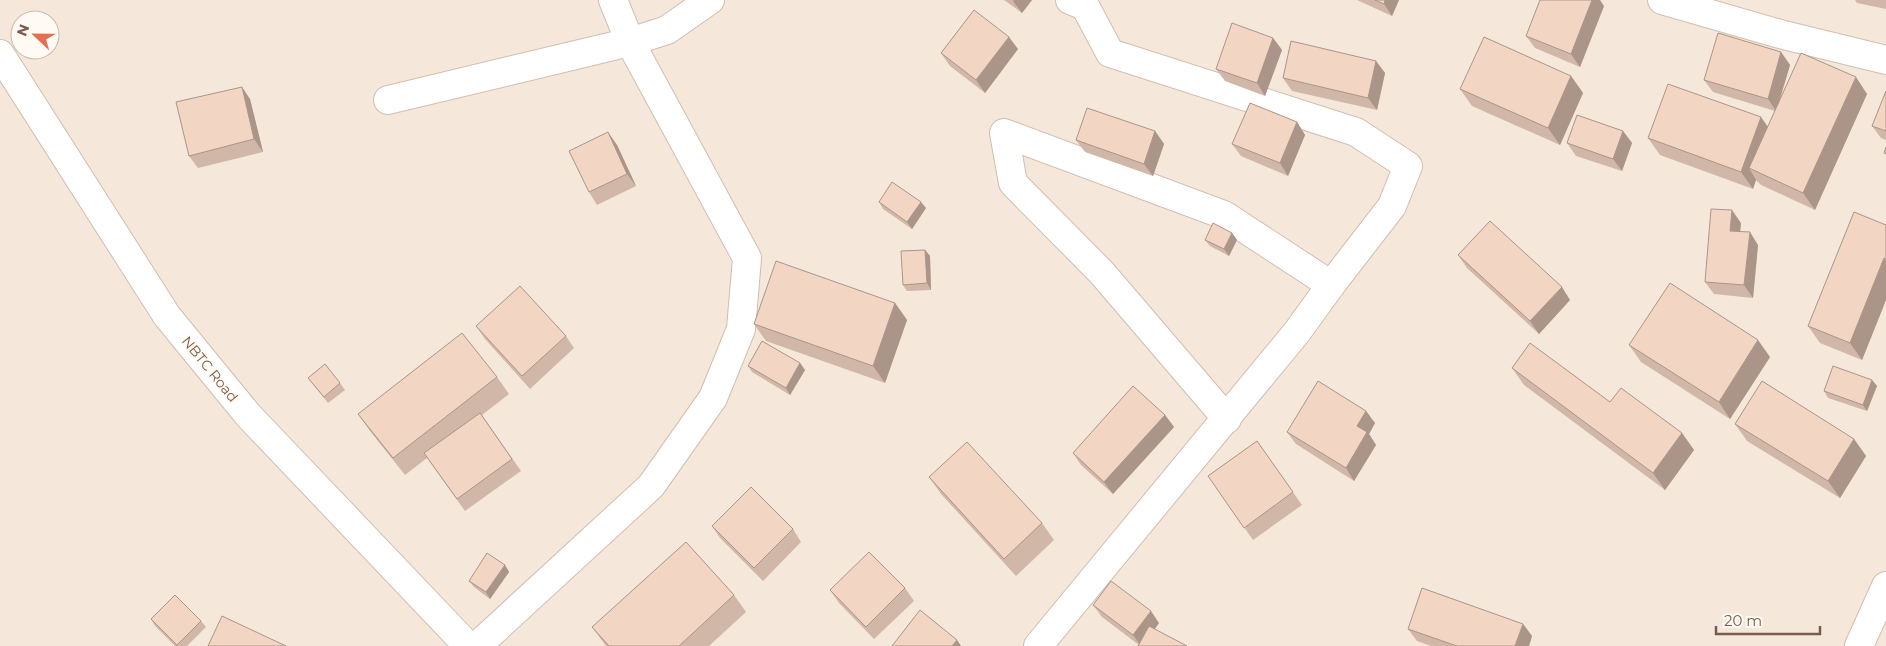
<svg xmlns="http://www.w3.org/2000/svg" width="1886" height="646" font-family="Montserrat,sans-serif">
	<rect width="100%" height="100%" fill="#fdf6ec"/>
	<path fill="#f5e8da" fill-rule="evenodd" d="M 0,0 L 1886,0 L 1886,646 L 0,646 ZM 20,20 L 50,20 L 50,50 L 20,50 Z"/>
	<g fill="none" stroke-linecap="round" stroke-linejoin="round">
		<defs>
			<g id="street">
				<polyline points="1662,0 1780,34 1886,60"/>
				<polyline points="0,54 167,316 248,415 468,646"/>
				<polyline points="388,100 630,42 667,30 710,0"/>
				<polyline points="1227,419 1102,273 1013,183 1004,133 1224,215 1331,285"/>
				<polyline points="477,646 651,486 713,398 741,329 747,258 630,42 613,0"/>
				<polyline points="1038,646 1297,332 1331,285 1392,206 1408,166 1356,132 1110,53 1085,6 1070,0"/>
				<polyline points="1859,646 1886,586"/>
			</g>
		</defs>
		<use href="#street" stroke="#d1beb0" stroke-width="30"/>
		<use href="#street" stroke="#fff" stroke-width="28"/>
	</g>
	<g fill="#d1b7a8">
		<polygon points="1004,0 1032,0 1022,13"/>
		<polygon points="1357,0 1399,0 1392,16"/>
		<polygon points="1855,0 1886,0 1886,9 1857,3"/>
		<polygon points="1604,6 1580,67 1535,48 1526,36"/>
		<polygon points="1273,38 1282,50 1265,96 1225,81 1216,69"/>
		<polygon points="1018,49 985,93 950,66 941,53"/>
		<polygon points="1781,52 1790,65 1780,100 1867,94 1815,210 1761,185 1756,180 1753,189 1660,155 1648,138 1768,126 1775,111 1713,92 1704,80"/>
		<polygon points="1376,61 1385,73 1377,110 1292,91 1283,78"/>
		<polygon points="1571,76 1583,93 1560,145 1472,106 1460,89"/>
		<polygon points="1886,91 1886,140 1881,138 1872,126"/>
		<polygon points="250,99 263,152 198,168 189,156"/>
		<polygon points="1297,122 1305,135 1288,176 1241,156 1232,144"/>
		<polygon points="1155,131 1164,144 1153,176 1085,152 1076,140"/>
		<polygon points="1623,131 1632,143 1622,171 1576,156 1567,143"/>
		<polygon points="617,145 636,186 597,205 589,192"/>
		<polygon points="879,202 926,208 912,229 883,209"/>
		<polygon points="1741,223 1740,231 1758,245 1753,298 1714,294 1705,282"/>
		<polygon points="1886,225 1886,300 1862,360 1820,343 1808,326"/>
		<polygon points="1232,233 1237,240 1229,256 1210,246 1205,240"/>
		<polygon points="925,250 930,256 931,290 907,291 903,285"/>
		<polygon points="1458,255 1570,300 1539,334 1467,268"/>
		<polygon points="895,303 907,320 885,383 766,341 754,324"/>
		<polygon points="476,326 566,336 574,348 530,389 485,339"/>
		<polygon points="1629,345 1770,357 1730,419 1641,362"/>
		<polygon points="800,363 805,370 790,395 752,372 748,366"/>
		<polygon points="1512,368 1610,402 1682,433 1694,450 1665,490 1524,385"/>
		<polygon points="497,377 509,394 482,415 521,471 465,511 427,458 405,475 370,431 358,414"/>
		<polygon points="308,378 340,383 345,390 328,403"/>
		<polygon points="1872,380 1877,386 1867,411 1828,398 1824,391"/>
		<polygon points="1366,411 1375,423 1369,434 1376,445 1354,481 1296,444 1287,432"/>
		<polygon points="1165,415 1174,427 1113,494 1081,465 1073,453"/>
		<polygon points="1735,424 1854,439 1866,456 1840,498 1747,441"/>
		<polygon points="1257,441 1302,505 1253,540 1208,476"/>
		<polygon points="929,477 1042,523 1054,540 1016,576 941,494"/>
		<polygon points="712,526 793,529 801,542 763,581 720,538"/>
		<polygon points="505,565 509,572 490,599 474,587 469,581"/>
		<polygon points="905,588 914,601 874,639 839,603 830,590"/>
		<polygon points="734,595 746,612 709,646 606,646 592,627"/>
		<polygon points="1093,605 1159,623 1155,629 1139,645 1102,617"/>
		<polygon points="151,619 201,621 206,627 187,646 175,646 155,626"/>
		<polygon points="1523,624 1532,636 1529,646 1431,646 1417,641 1408,629"/>
	</g>
	<g fill="#aa9588">
		<polygon points="1014,0 1032,0 1022,13 1013,1"/>
		<polygon points="1385,0 1399,0 1392,16 1384,4"/>
		<polygon points="1592,0 1600,0 1604,6 1580,67 1571,54"/>
		<polygon points="1009,37 1018,49 985,93 976,80"/>
		<polygon points="1273,38 1282,50 1265,96 1257,83"/>
		<polygon points="1781,52 1790,65 1776,111 1768,99"/>
		<polygon points="1376,61 1385,73 1377,110 1368,98"/>
		<polygon points="1571,76 1583,93 1560,145 1548,128"/>
		<polygon points="1856,77 1867,94 1815,210 1803,193"/>
		<polygon points="242,87 250,99 263,152 254,139"/>
		<polygon points="1761,117 1773,134 1749,168 1756,180 1753,189 1741,172"/>
		<polygon points="1297,122 1305,135 1288,176 1280,163"/>
		<polygon points="1155,131 1164,144 1153,176 1144,164"/>
		<polygon points="1623,131 1632,143 1622,171 1613,159"/>
		<polygon points="608,132 617,145 636,186 627,174"/>
		<polygon points="921,202 926,208 912,229 907,222"/>
		<polygon points="1732,210 1741,223 1739,243 1730,231"/>
		<polygon points="1750,232 1758,245 1753,298 1744,285"/>
		<polygon points="1232,233 1237,240 1229,256 1224,249"/>
		<polygon points="925,250 930,256 931,290 927,283"/>
		<polygon points="1884,258 1886,262 1886,300 1862,360 1850,343"/>
		<polygon points="1562,287 1570,300 1539,334 1530,321"/>
		<polygon points="895,303 907,320 885,383 873,366"/>
		<polygon points="1758,340 1770,357 1730,419 1719,402"/>
		<polygon points="800,363 805,370 790,395 786,388"/>
		<polygon points="1872,380 1877,386 1867,411 1863,405"/>
		<polygon points="1366,411 1375,423 1369,434 1376,445 1354,481 1346,468 1357,426"/>
		<polygon points="1165,415 1174,427 1113,494 1104,482"/>
		<polygon points="1682,433 1694,450 1665,490 1653,473"/>
		<polygon points="1854,439 1866,456 1840,498 1828,481"/>
		<polygon points="505,565 509,572 490,599 486,592"/>
		<polygon points="1151,611 1159,623 1142,646 1141,646 1133,635"/>
		<polygon points="1523,624 1532,636 1529,646 1515,646"/>
		<polygon points="957,640 961,646 952,646"/>
	</g>
	<g fill="#f3d5c3" stroke="#aa9588">
		<polygon points="1375,0 1385,0 1384,4"/>
		<polygon points="1540,0 1592,0 1571,54 1526,36"/>
		<polygon points="974,10 1009,37 976,80 941,53"/>
		<polygon points="1232,23 1273,38 1257,83 1216,69"/>
		<polygon points="1718,33 1781,52 1768,99 1704,80"/>
		<polygon points="1484,37 1571,76 1548,128 1460,89"/>
		<polygon points="1291,41 1376,61 1368,98 1283,78"/>
		<polygon points="1801,53 1856,77 1803,193 1749,168"/>
		<polygon points="1668,84 1761,117 1741,172 1648,138"/>
		<polygon points="242,87 254,139 189,156 176,102"/>
		<polygon points="1886,91 1886,131 1872,126"/>
		<polygon points="1250,103 1297,122 1280,163 1232,144"/>
		<polygon points="1087,108 1155,131 1144,164 1076,140"/>
		<polygon points="1577,115 1623,131 1613,159 1567,143"/>
		<polygon points="608,132 627,174 589,192 569,151"/>
		<polygon points="1886,147 1886,154 1884,153"/>
		<polygon points="892,182 921,202 907,222 879,202"/>
		<polygon points="1711,209 1732,210 1730,231 1750,232 1744,285 1705,282"/>
		<polygon points="1854,212 1886,225 1886,259 1884,258 1850,343 1808,326"/>
		<polygon points="1490,221 1562,287 1530,321 1458,255"/>
		<polygon points="1213,223 1232,233 1224,249 1205,240"/>
		<polygon points="925,250 927,283 903,285 901,251"/>
		<polygon points="776,261 895,303 873,366 754,324"/>
		<polygon points="1670,283 1758,340 1719,402 1629,345"/>
		<polygon points="520,286 566,336 522,376 476,326"/>
		<polygon points="462,333 497,377 393,458 358,414"/>
		<polygon points="762,341 800,363 786,388 748,366"/>
		<polygon points="1530,343 1610,402 1621,388 1682,433 1653,473 1512,368"/>
		<polygon points="325,364 340,383 324,397 308,378"/>
		<polygon points="1833,366 1872,380 1863,405 1824,391"/>
		<polygon points="1318,381 1366,411 1357,426 1367,432 1346,468 1287,432"/>
		<polygon points="1762,381 1854,439 1828,481 1735,424"/>
		<polygon points="1133,386 1165,415 1104,482 1073,453"/>
		<polygon points="480,413 512,459 457,499 424,453"/>
		<polygon points="1257,441 1293,492 1244,528 1208,476"/>
		<polygon points="967,442 1042,523 1004,559 929,477"/>
		<polygon points="751,487 793,529 754,568 712,526"/>
		<polygon points="686,542 734,595 679,646 609,646 592,627"/>
		<polygon points="869,552 905,588 866,627 830,590"/>
		<polygon points="487,553 505,565 486,592 469,581"/>
		<polygon points="1111,581 1151,611 1133,635 1093,605"/>
		<polygon points="1422,588 1523,624 1515,646 1457,646 1408,629"/>
		<polygon points="175,595 201,621 177,645 151,619"/>
		<polygon points="920,610 957,640 952,646 892,646"/>
		<polygon points="222,616 286,646 208,646"/>
		<polygon points="1149,626 1187,646 1138,646"/>
	</g>
	<g text-anchor="middle" stroke-width="4.5" stroke-linejoin="round" paint-order="stroke">
		<g font-size="14" fill="#7a5c4d" stroke="#fffaf3">
			<text transform="translate(210 369) rotate(51)" y="5">NBTC Road</text>
		</g>
	</g>
	<g transform="translate(35 35) rotate(292)"><circle r="24" fill="#fffaf3" stroke="#cabbb1"/>
	<path d="M0-4L9 19L0 12L-9 19Z" fill="#e76f51"/>
	<text y="-8" font-size="14" font-weight="bold" text-anchor="middle" fill="#7a5c4d">N</text>
	</g>
	<path d="M1716 626v8h104v-8" fill="none" stroke="#7a5c4d" stroke-width="2.5"/>
	<text x="1724" y="626" font-size="15" fill="#7a5c4d" stroke="#fffaf3" stroke-width="4" paint-order="stroke">20 m</text>
</svg>
